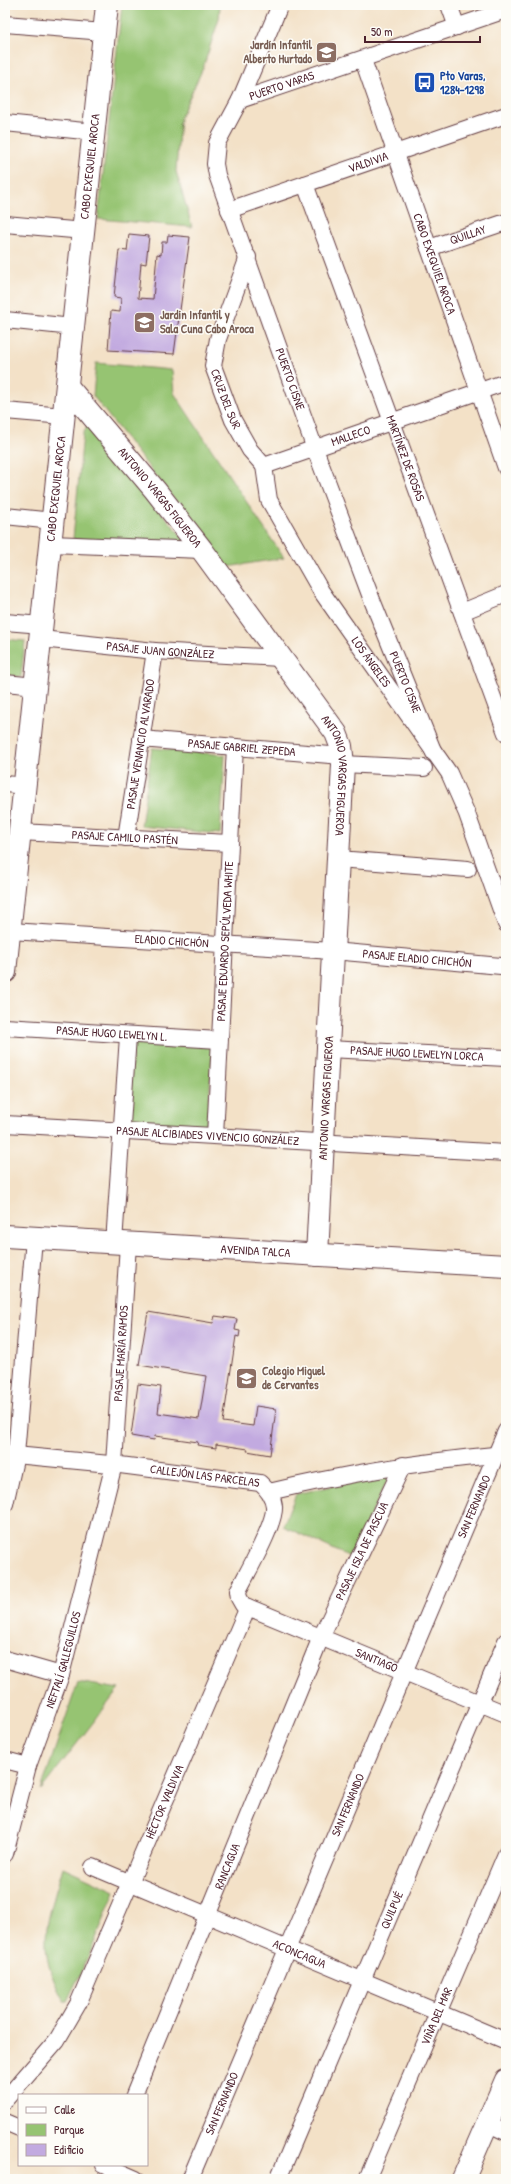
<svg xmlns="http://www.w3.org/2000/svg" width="511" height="2184" font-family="'Patrick Hand',sans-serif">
	<rect width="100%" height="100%" fill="#fdfcf7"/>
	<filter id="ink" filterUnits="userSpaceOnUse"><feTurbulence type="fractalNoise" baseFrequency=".025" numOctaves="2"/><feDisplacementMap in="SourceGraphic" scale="8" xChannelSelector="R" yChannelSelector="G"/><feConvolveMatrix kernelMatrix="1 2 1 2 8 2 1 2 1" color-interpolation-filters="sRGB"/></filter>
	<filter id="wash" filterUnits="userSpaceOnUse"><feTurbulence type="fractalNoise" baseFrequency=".012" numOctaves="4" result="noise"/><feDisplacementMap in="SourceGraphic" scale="16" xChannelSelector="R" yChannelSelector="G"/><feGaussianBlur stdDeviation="0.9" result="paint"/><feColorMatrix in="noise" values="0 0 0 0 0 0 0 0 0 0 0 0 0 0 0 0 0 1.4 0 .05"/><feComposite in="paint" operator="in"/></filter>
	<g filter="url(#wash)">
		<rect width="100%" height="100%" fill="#f3e1c7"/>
		<g fill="#96c472" stroke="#70724e">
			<polygon points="122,5 220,5 219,19 203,68 180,118 176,171 192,227 98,219"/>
			<polygon points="96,363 172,370 174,393 284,558 227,567 93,396"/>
			<polygon points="88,425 189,545 73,539 83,434"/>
			<polygon points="5,639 25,641 21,677 5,675"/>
			<polygon points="152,748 225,755 220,834 141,826"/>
			<polygon points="133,1042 213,1047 207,1127 128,1122"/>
			<polygon points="391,1473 350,1557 283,1526 296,1494"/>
			<polygon points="78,1682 119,1689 41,1790"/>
			<path d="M 63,1867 L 115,1891 L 88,1958 L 67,2001 L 64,2001 C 34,1948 47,1922 63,1867 Z"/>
		</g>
		<g id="blocks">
			<g fill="#c2aae0">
				<polygon points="129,234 149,236 146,264 141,263 138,298 153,299 157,254 161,255 162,242 167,242 168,235 190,237 174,354 108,350 111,311 120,312 121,298 114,297 119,250 127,251"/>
				<polygon points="148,1312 213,1323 215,1316 237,1319 235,1330 240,1331 239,1337 236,1336 223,1422 253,1426 256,1406 276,1409 270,1455 247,1451 248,1449 216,1444 216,1448 197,1445 198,1442 155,1436 154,1440 131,1436 138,1384 161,1387 158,1413 199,1419 206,1376 139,1365"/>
			</g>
		</g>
	</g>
	<g filter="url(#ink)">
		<use href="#blocks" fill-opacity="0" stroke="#633c42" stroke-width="1"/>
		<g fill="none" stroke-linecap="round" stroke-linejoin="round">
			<defs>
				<g id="street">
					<path id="s1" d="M 280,5 L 240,100 L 217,143 L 215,164 L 217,175 L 315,449 L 372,600 L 434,753"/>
					<polyline points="449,5 457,27"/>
					<polyline points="5,24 104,32"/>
					<path id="s2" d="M 363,60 L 506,468"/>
					<path id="s3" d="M 240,100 L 506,10"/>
					<polyline points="5,123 94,132"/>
					<path id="s4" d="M 305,184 L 506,733"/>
					<path id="s5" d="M 229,210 L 506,115"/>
					<polyline points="5,224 84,231"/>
					<path id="s6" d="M 429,248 L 506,222"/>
					<path id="s7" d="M 248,257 L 218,339 L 213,366 L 233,420 L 250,450 L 264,466"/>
					<polyline points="5,320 73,327"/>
					<polyline points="5,411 64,416"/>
					<path id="s8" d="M 264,466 L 269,500 L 321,591 L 449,773 L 467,814 L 506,924"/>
					<path id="s9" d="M 264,466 L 506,382"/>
					<polyline points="5,516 53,521"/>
					<polyline points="51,544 202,550"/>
					<polyline points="462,612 506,594"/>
					<polyline points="5,622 42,625"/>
					<path id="s10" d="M 41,639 L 155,651 L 280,658"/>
					<polyline points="5,683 36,686"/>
					<path id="s11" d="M 141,739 L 342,756"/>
					<polyline points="343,764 424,768"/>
					<polyline points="5,784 25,786"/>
					<path id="s12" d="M 20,832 L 229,843"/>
					<path id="s13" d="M 126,838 L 155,651"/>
					<polyline points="338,859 468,869"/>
					<path id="s14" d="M 10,931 L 333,951 L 501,966"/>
					<path id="s15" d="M 5,1027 L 219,1040"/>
					<path id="s16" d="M 328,1049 L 506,1058"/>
					<path id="s17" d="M 5,1124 L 506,1153"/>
					<path id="s18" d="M 215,1136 L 235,747"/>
					<polyline points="114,1243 128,1036"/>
					<path id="s19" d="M 5,1454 L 120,1465 L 260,1483 C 267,1489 273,1496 274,1506 C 276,1523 247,1573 238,1591 L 239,1598 L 243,1605 L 506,1714"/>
					<path d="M 269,1492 C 344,1474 418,1462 494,1455"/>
					<polyline points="5,1504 16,1455 34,1238"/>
					<polyline points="5,1659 61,1675"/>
					<polyline points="5,1760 28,1766"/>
					<path id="s20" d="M 5,1854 L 28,1766 L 61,1675 L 114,1464 L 128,1244"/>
					<path id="s21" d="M 93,1867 L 506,2041"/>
					<path id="s22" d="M 134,2095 L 321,1637 L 403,1465"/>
					<path id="s23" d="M 5,2100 L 57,2040 L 78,2004 L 248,1607"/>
					<polyline points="5,2122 19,2128"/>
					<polyline points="487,2123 506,2132"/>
					<polyline points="104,2165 136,2179"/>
					<path id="s24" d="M 190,2179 L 506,1431"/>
					<path id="s25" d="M 278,2179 L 506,1641"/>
					<path id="s26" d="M 367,2179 L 506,1854"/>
				</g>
				<g id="secondary">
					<path id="s27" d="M 67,386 L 155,490 L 202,550 L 336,733 L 341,746 L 343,764 L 317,1255"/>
					<path id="s28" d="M 5,972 L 107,5"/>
					<path id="s29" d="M 5,1236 L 506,1266"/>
					<polyline points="463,2179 506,2080"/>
				</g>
			</defs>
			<use href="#street" stroke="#633c42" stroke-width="18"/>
			<use href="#secondary" stroke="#633c42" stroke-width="24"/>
			<use href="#street" stroke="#fff" stroke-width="16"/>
			<use href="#secondary" stroke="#fff" stroke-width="22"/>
		</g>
	</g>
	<defs>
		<symbol id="school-square" viewBox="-11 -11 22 22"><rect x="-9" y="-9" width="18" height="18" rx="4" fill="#8d6e63" stroke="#fdfcf7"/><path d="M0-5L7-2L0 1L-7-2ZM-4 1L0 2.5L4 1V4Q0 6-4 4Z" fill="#fff"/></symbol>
		<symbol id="bus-square" viewBox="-11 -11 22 22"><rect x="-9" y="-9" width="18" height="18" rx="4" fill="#1a4fb4" stroke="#fdfcf7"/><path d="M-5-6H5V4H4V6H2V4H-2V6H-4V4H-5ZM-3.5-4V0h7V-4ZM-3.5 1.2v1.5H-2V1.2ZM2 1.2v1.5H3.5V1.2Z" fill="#fff"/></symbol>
	</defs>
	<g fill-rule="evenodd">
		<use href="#school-square" x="314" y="40" width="25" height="25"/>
		<use href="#bus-square" x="412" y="70" width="25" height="25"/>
		<use href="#school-square" x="132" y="310" width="25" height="25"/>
		<use href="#school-square" x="234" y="1366" width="25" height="25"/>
	</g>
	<g text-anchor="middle" stroke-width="3" stroke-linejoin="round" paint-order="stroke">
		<g font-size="12" font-weight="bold" fill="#785e54" stroke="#fdfcf7" text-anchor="start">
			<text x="312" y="49" text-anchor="end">Jardín Infantil<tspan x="312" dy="14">Alberto Hurtado</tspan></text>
			<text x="160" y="319">Jardin Infantil y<tspan x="160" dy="14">Sala Cuna Cabo Aroca</tspan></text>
			<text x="262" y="1375">Colegio Miguel<tspan x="262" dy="14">de Cervantes</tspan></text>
		</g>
		<g font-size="12" font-weight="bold" fill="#164399" stroke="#fdfcf7" text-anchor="start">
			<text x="440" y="80">Pto Varas,<tspan x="440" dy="14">1284-1298</tspan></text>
		</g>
		<g font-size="12" fill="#4a1f2b" stroke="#fdfcf7">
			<text dy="4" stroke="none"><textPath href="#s3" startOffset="44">PUERTO VARAS</textPath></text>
			<text dy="4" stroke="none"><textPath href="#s5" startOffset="147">VALDIVIA</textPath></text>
			<text dy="4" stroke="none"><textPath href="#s28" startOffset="810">CABO EXEQUIEL AROCA</textPath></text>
			<text dy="4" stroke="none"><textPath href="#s6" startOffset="41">QUILLAY</textPath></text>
			<text dy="4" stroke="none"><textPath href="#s2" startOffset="216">CABO EXEQUIEL AROCA</textPath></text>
			<text dy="4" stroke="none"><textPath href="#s1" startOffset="401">PUERTO CISNE</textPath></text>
			<text dy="4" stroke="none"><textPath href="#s7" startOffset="150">CRUZ DEL SUR</textPath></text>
			<text dy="4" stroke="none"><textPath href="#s9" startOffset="92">MALLECO</textPath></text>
			<text dy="4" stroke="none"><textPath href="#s4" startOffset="292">MARTÍNEZ DE ROSAS</textPath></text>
			<text dy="4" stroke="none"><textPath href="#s28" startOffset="486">CABO EXEQUIEL AROCA</textPath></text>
			<text dy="4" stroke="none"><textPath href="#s27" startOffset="145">ANTONIO VARGAS FIGUEROA</textPath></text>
			<text dy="4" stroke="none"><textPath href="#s10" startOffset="120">PASAJE JUAN GONZÁLEZ</textPath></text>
			<text dy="4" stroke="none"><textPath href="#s8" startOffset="226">LOS ÁNGELES</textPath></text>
			<text dy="4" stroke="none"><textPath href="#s1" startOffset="725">PUERTO CISNE</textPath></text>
			<text dy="4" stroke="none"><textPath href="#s13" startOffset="95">PASAJE VENANCIO ALVARADO</textPath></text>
			<text dy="4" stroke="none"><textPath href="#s11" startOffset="101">PASAJE GABRIEL ZEPEDA</textPath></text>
			<text dy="4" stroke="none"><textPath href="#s27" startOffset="481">ANTONIO VARGAS FIGUEROA</textPath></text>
			<text dy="4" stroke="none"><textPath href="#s12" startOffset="105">PASAJE CAMILO PASTÉN</textPath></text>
			<text dy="4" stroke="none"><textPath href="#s14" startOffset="162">ELADIO CHICHÓN</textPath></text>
			<text dy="4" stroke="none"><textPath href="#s18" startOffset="195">PASAJE EDUARDO SEPÚLVEDA WHITE</textPath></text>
			<text dy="4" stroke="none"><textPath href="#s14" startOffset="408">PASAJE ELADIO CHICHÓN</textPath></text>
			<text dy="4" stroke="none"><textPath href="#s15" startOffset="107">PASAJE HUGO LEWELYN L.</textPath></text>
			<text dy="4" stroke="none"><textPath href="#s16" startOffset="89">PASAJE HUGO LEWELYN LORCA</textPath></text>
			<text transform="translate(326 1098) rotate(-87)" y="4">ANTONIO VARGAS FIGUEROA</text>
			<text dy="4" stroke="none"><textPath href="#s17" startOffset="203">PASAJE ALCIBIADES VIVENCIO GONZÁLEZ</textPath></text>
			<text dy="4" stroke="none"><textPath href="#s29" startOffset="251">AVENIDA TALCA</textPath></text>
			<text dy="4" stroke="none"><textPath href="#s20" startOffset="516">PASAJE MARÍA RAMOS</textPath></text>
			<text dy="4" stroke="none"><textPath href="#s19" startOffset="201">CALLEJÓN LAS PARCELAS</textPath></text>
			<text dy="4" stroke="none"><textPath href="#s24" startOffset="730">SAN FERNANDO</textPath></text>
			<text dy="4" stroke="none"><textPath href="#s22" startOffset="590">PASAJE ISLA DE PASCUA</textPath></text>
			<text dy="4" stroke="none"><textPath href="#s20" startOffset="203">NEFTALÍ GALLEGUILLOS</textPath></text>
			<text dy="4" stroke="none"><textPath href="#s19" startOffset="537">SANTIAGO</textPath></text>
			<text dy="4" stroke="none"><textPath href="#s23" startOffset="341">HÉCTOR VALDIVIA</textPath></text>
			<text dy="4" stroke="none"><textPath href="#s24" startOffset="406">SAN FERNANDO</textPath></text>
			<text dy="4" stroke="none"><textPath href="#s22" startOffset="247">RANCAGUA</textPath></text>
			<text dy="4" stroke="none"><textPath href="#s25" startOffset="292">QUILPUÉ</textPath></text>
			<text dy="4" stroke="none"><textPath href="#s21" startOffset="224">ACONCAGUA</textPath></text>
			<text dy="4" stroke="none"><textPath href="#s26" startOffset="177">VIÑA DEL MAR</textPath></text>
			<text dy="4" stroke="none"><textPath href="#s24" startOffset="82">SAN FERNANDO</textPath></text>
		</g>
	</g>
	<rect width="511" height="2184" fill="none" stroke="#fdfcf7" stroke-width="20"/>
	<rect x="18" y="2094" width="130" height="72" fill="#fdfcf7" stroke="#b5a4a5"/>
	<rect x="26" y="2107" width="20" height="6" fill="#ffffff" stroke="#b5a4a5"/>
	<text x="54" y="2114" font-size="12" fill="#4a1f2b">Calle</text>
	<rect x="26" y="2124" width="20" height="12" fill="#96c472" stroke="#b5a4a5"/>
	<text x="54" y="2134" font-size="12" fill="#4a1f2b">Parque</text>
	<rect x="26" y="2144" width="20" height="12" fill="#c2aae0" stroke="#b5a4a5"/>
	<text x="54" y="2154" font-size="12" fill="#4a1f2b">Edificio</text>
	<path d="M365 36v6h115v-6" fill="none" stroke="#4a1f2b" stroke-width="2"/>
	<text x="371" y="36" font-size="12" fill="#4a1f2b" stroke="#fdfcf7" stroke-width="3" paint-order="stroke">50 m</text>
</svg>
